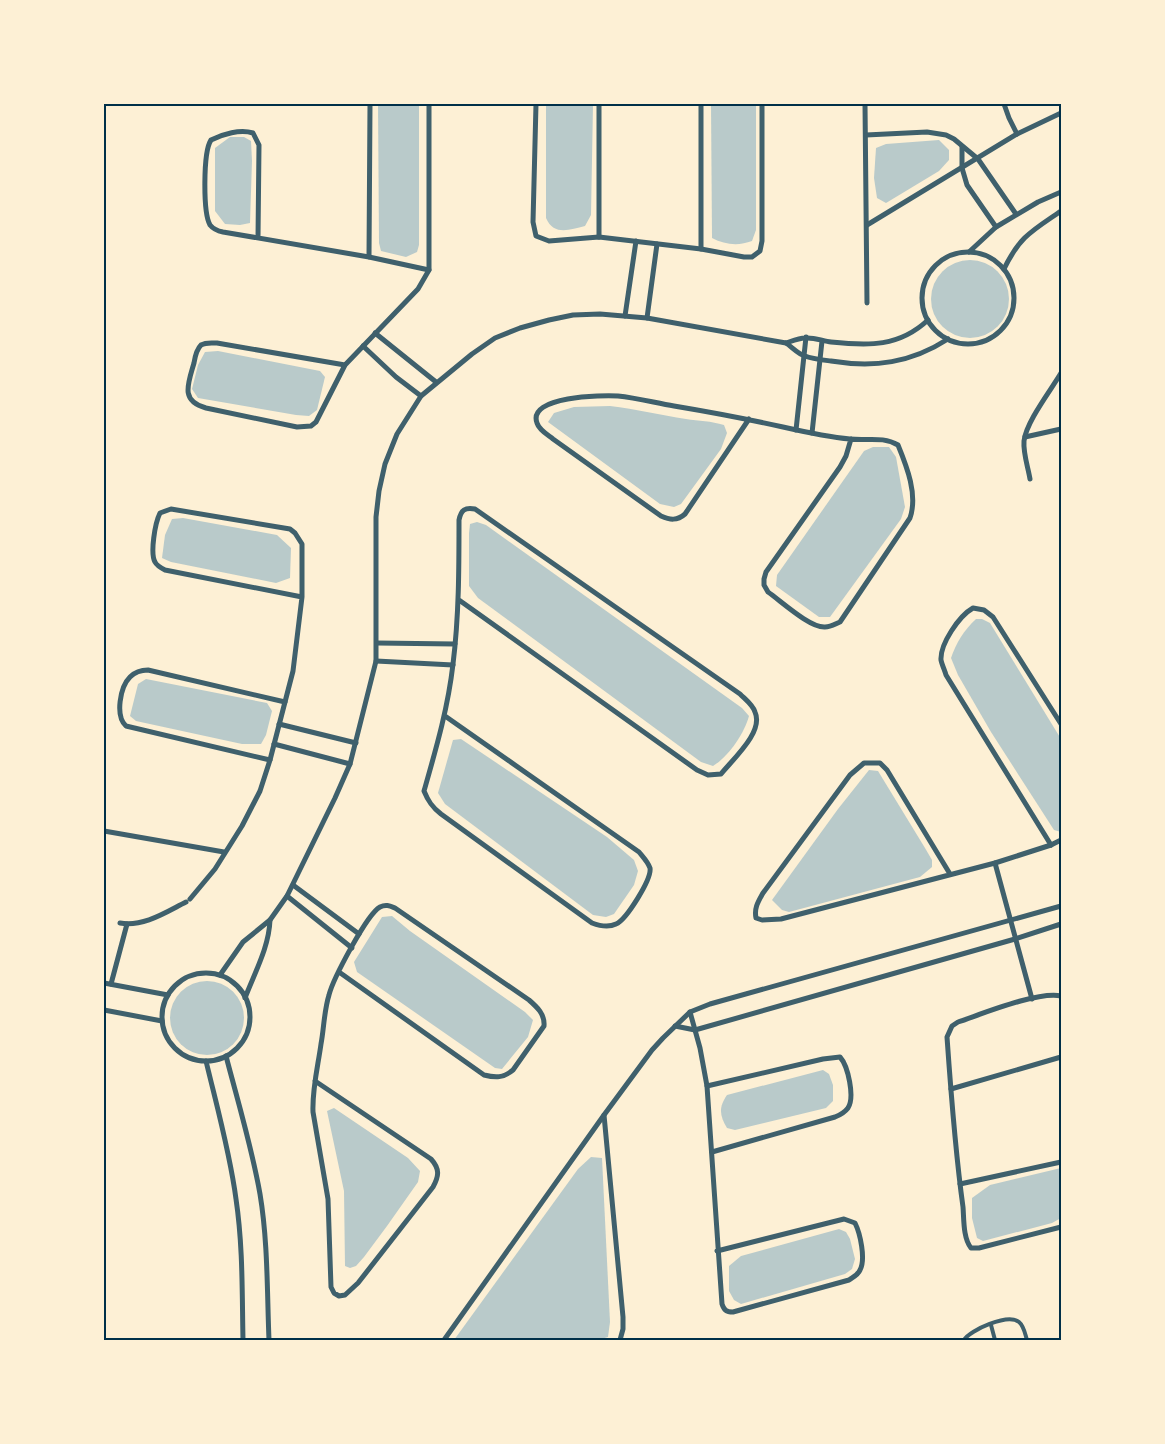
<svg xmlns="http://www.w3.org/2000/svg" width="1165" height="1444" font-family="'Archivo Narrow',sans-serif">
	<rect width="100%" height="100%" fill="#fdf0d5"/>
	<g fill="#b9caca">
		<polygon points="378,104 419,104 419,245 417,252 406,257 381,251 379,243"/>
		<path d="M 546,104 L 593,104 L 591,215 L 585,226 C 569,230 554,236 546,218 Z"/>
		<path d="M 711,104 L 756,104 L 756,230 L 752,241 C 739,246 725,245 712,238 Z"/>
		<polygon points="230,137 244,137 251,141 252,161 250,223 240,225 225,224 215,211 215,148"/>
		<polygon points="939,140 949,150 949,160 939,171 886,203 877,198 874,178 876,148 886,144"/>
		<circle cx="970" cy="299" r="39"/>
		<polygon points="218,351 320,371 325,377 317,410 309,416 296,415 198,398 192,389 198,365 205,352"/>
		<path d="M 610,406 C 636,409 661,415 686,419 C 699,421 711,421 724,425 L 727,433 L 721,449 L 681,504 L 674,507 L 660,504 L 548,422 L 554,413 L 574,407 Z"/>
		<polygon points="873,447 889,447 896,457 905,507 901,519 830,617 819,617 776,586 777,575 864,451"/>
		<polygon points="183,518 277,535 291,548 290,578 276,583 171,562 162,558 165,535 172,519"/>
		<path d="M 477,522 L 486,525 L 742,708 L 749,716 C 744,734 729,756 713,766 L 701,762 L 478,598 L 469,586 L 469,533 L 470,524 Z"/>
		<path d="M 976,619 L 982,619 L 990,623 L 1061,739 L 1061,832 L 1054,830 L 991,732 L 958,675 L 951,658 C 956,643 964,630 976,619 Z"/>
		<polygon points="146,679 267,703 272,711 266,735 261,744 242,744 136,721 130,716 138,684"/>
		<polygon points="461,739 607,837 634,860 638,871 634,885 614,914 606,917 593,915 445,804 438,793 453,740"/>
		<polygon points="869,770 878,771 925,848 932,860 932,867 920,877 789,912 782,910 772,900 838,809"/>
		<polygon points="392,916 410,931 525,1012 533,1020 528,1037 502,1069 495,1068 357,972 354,962 382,917"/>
		<circle cx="207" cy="1018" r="37"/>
		<path d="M 823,1070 L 829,1074 L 833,1085 L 833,1101 L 826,1108 L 735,1130 L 727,1128 C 720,1116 718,1108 727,1095 Z"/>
		<polygon points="334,1108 408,1158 420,1171 418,1182 387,1226 364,1257 356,1266 350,1268 345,1266 344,1191 327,1111"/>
		<polygon points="591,1157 602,1158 610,1322 608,1337 598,1340 454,1340 578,1169"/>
		<polygon points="1061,1168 1061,1218 1052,1223 983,1241 977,1238 972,1218 972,1198 990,1185"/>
		<polygon points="839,1229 846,1232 850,1239 855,1259 852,1269 845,1274 741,1304 734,1300 729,1291 729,1266 741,1256"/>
	</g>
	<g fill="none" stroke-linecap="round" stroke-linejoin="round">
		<g stroke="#3f606c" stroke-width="4">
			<polyline points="1061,1316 1061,1318"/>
			<polyline points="991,1325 995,1340"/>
			<path d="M 964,1340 C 970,1330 1008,1313 1019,1322 C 1024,1326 1025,1334 1027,1340"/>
		</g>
		<g stroke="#3f606c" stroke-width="5">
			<polyline points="536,104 533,222 536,236 549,241 599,237 701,249 744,257 752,257 760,251 762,241 762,104"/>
			<polyline points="865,104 867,303"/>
			<polyline points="1004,104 1009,118 1017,134"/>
			<polyline points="866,135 927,132 946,135 954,139 978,159 1016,214"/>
			<polyline points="962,147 962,168 967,185 996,227"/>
			<polyline points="867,225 1017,134 1061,113"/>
			<polyline points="599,237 599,104"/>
			<path d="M 258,238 L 259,145 L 253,133 C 240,129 223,134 211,140 C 203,152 203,213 210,225 C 214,230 218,231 223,232 L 369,257 L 429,270"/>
			<polyline points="701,249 701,104"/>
			<polyline points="969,252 996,227 1038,202 1061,192"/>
			<circle cx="968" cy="298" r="46"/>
			<polyline points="369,257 370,104"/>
			<path d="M 1004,269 C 1020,236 1032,231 1061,211"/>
			<polyline points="625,316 636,241"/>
			<polyline points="647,318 657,244"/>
			<polyline points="375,333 436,382"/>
			<path d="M 786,343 C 792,347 798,354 805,356 C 812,359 823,360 831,361 C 874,368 911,363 948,339"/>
			<polyline points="363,346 396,377 421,396"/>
			<path d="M 345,365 L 217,343 C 211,343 206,342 201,345 C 196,350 195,357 194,363 C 188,384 180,401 206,408 L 297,427 L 311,426 L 316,422 L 345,365 L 418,289 L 429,270 L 429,104"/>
			<path d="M 749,419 L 685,514 C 677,521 670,520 661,516 L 553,439 C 548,435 539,430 537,423 C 527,396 602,395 618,396 C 637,398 656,403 674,406 C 710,412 747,419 783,427 C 805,432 828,437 850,439 C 867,441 883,436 898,445 C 907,467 918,495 910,518 L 840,622 C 835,624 831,627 825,627 C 810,628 781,601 768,592 L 764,585 L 764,579 L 766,572 L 840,467 L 846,456 L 851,439"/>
			<polyline points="796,430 806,337"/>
			<polyline points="812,433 822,341"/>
			<polyline points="1025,437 1061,429"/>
			<path d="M 1030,479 C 1028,467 1023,453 1024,441 C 1026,422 1051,390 1061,373"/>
			<polyline points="377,643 455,644"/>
			<polyline points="376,661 453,665"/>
			<path d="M 445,716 L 639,852 C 643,857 648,862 650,868 C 652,879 626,920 616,924 C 608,928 600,926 592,923 L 441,814 C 432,807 428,801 424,791 C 436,749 448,708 453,664 C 459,616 459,568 459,520 C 461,510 465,507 475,509 L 740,694 C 746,700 753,705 755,712 C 764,732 733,759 721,774 L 708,775 L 697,770 L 459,600"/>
			<polyline points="279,724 356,743"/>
			<polyline points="274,744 350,764"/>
			<path d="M 270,760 L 126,726 C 115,716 120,687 130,677 C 135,672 141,670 148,670 L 285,702"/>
			<polyline points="104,831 224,852"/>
			<path d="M 1051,845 L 946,675 C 945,671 942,665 941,660 C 940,644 959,616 973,608 L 984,610 L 993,617 L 1061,724"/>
			<polyline points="995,863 1032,999"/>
			<path d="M 950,874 L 887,770 L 880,763 L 864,763 L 850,775 L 763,893 C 758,902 754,908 756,918 L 762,920 L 781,919 L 995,863 L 1051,845 L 1061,840"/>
			<polyline points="293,885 359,934"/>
			<polyline points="287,896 352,948"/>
			<path d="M 190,899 L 215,869 L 242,826 L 260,791 L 270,760 L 293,671 L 302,597 L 302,544 L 295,533 L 290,529 L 171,509 L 160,513 C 155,523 150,553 155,562 C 157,566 161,568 165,570 L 302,597"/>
			<path d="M 120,923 C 144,927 166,912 186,902"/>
			<circle cx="206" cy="1017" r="44"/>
			<path d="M 220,975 L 243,942 L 270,920 L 287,896 L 335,798 L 350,764 L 376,661 L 376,517 L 379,491 L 385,464 L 397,434 L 421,396 L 472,354 L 495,338 L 520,328 L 549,320 L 573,315 L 600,314 L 647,318 L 786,343 C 792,341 799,338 805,338 C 813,337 823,341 831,342 C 869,346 899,347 928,320"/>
			<polyline points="104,983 168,995"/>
			<polyline points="111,984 127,924"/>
			<path d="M 1061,996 C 1038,991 982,1014 958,1022 L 952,1026 L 947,1037 C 951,1094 955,1150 963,1207 C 964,1219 963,1238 971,1248 L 979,1248 L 1061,1227"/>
			<path d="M 245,998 C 255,972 269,947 270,920"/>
			<polyline points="104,1010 162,1021"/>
			<path d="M 690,1012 L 700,1048 L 707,1086 L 722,1304 C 724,1310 726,1312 733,1312 L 849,1280 C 853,1277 858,1275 860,1270 C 866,1259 860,1233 855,1223 L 844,1219 L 717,1251"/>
			<polyline points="675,1026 695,1030 1015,939 1061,924"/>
			<path d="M 226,1056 C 238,1102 252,1148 260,1194 C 268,1242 267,1292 269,1340"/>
			<path d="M 206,1061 C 217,1107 230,1153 236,1199 C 243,1246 242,1293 243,1340"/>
			<path d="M 315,1081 L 431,1159 C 440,1169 439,1176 433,1187 L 358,1283 L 345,1295 L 339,1296 L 334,1293 L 331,1287 L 328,1199 L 313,1112 C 312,1089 318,1066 321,1044 C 324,1028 324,1011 329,995 C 333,979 367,914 380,907 C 386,904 390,906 395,908 L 529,1000 C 537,1007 545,1014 544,1026 L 513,1070 C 503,1078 496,1078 484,1075 L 339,972"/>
			<path d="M 707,1086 L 823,1059 L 840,1057 C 848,1066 855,1097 848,1108 C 845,1112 840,1115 835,1117 L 712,1152"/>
			<polyline points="951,1089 1061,1057"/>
			<polyline points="604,1115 623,1317 623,1329 620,1340"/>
			<polyline points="960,1184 1061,1162"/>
			<polyline points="444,1340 604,1115 652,1050 663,1038 690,1012 710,1004 1061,906"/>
		</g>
	</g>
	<rect width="1165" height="1444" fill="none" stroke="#fdf0d5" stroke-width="210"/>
	<rect x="105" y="105" width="955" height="1234" fill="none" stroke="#003049" stroke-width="2"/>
</svg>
